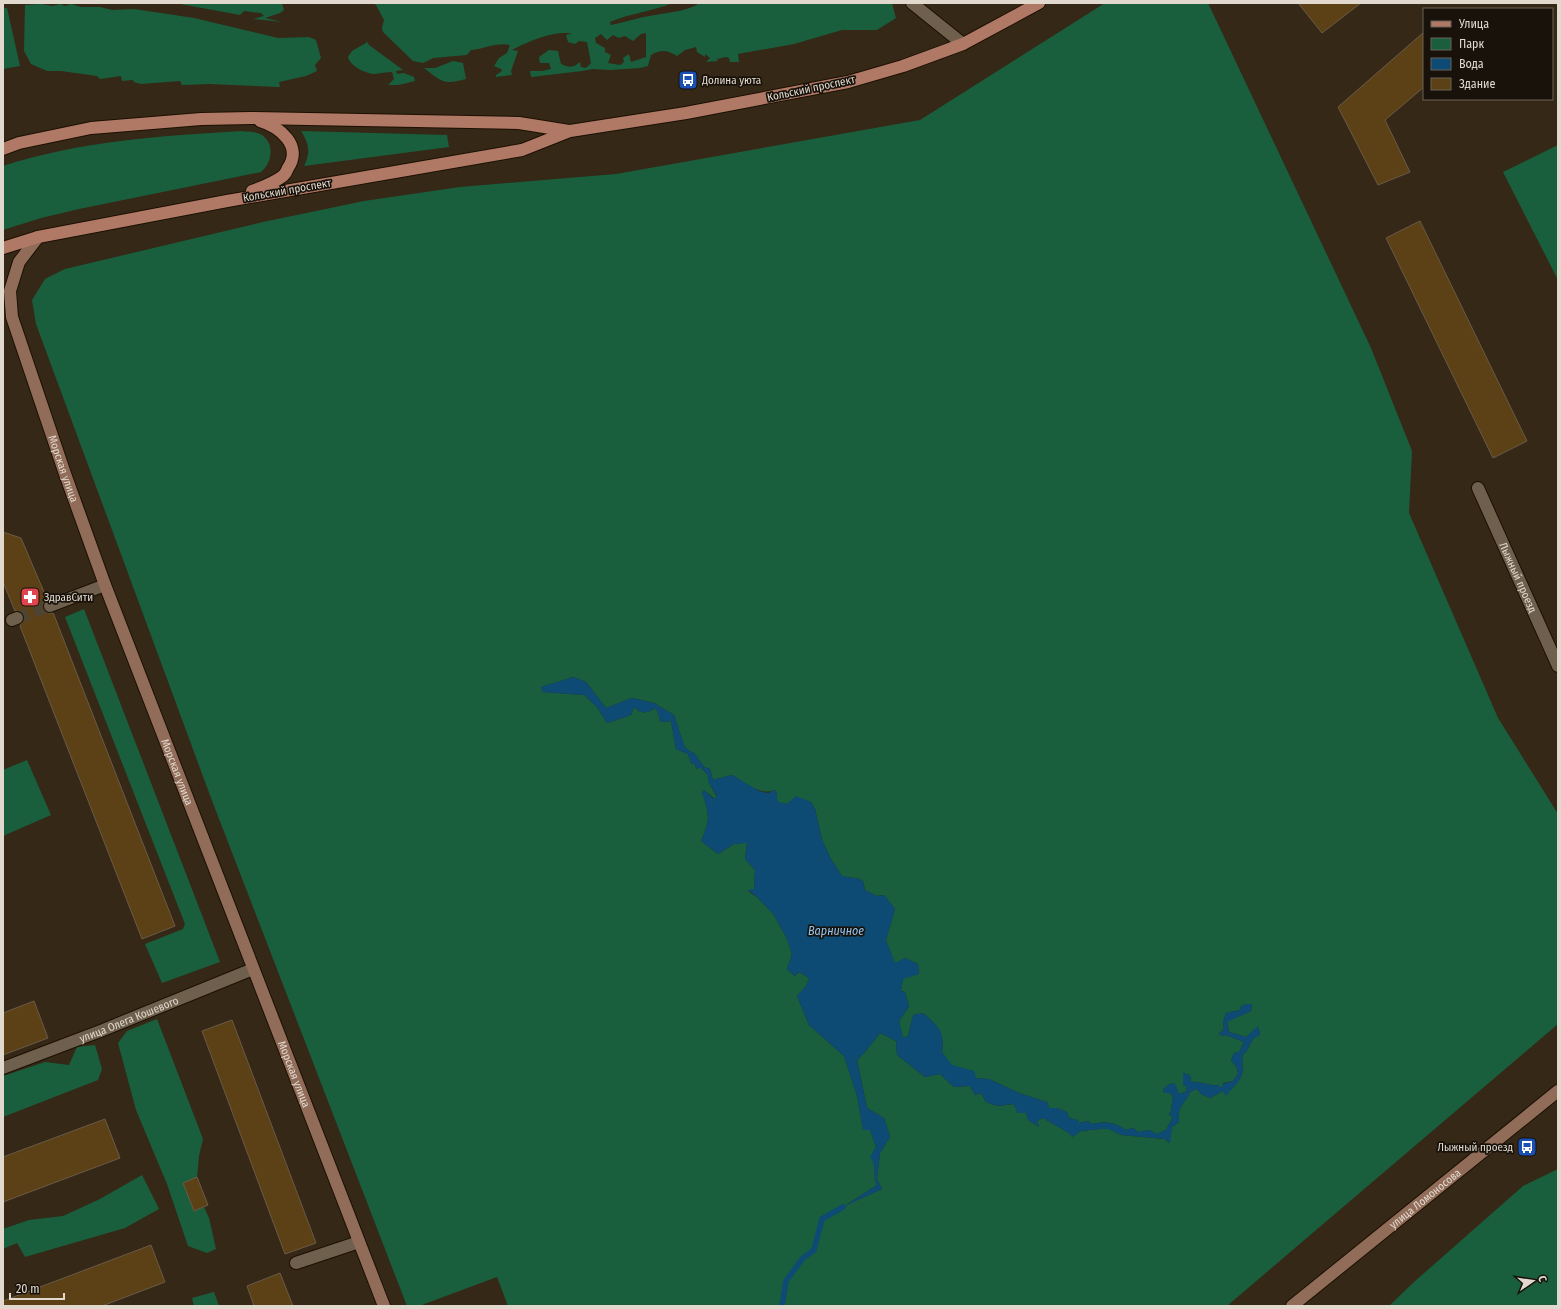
<svg xmlns="http://www.w3.org/2000/svg" width="1561" height="1309" font-family="'Fira Sans Condensed',sans-serif">
	<rect width="100%" height="100%" fill="#352817"/>
	<g fill="#195f3d" fill-rule="evenodd">
		<polygon points="175,3 282,3 284,10 280,13 265,18 282,22 253,19 264,16 261,13 244,11 240,15"/>
		<path d="M 373,3 L 673,3 C 653,11 631,13 610,22 L 611,25 C 626,22 640,17 655,15 C 671,12 682,12 697,5 L 697,3 L 892,3 L 896,18 L 877,30 L 842,30 L 794,44 L 738,54 L 739,62 L 730,62 L 729,58 L 726,57 L 717,59 L 718,61 L 706,62 L 710,58 L 705,54 L 705,57 L 697,52 L 696,47 L 685,50 L 677,56 C 667,50 661,49 651,55 L 648,66 L 640,68 L 610,70 L 593,69 L 582,71 L 531,77 L 530,71 L 542,71 L 551,69 L 549,63 L 540,63 L 539,57 L 549,50 L 558,51 L 561,64 C 570,68 572,68 580,62 L 581,67 L 586,68 L 591,63 L 587,42 L 579,41 L 575,44 L 568,42 L 566,35 L 572,34 C 557,29 526,42 512,50 L 518,51 L 511,71 L 512,75 L 496,77 L 496,75 L 502,71 L 501,69 L 494,66 L 499,58 L 507,53 L 510,45 C 496,42 485,49 471,50 L 467,55 L 433,58 L 423,63 L 413,61 L 383,32 L 382,28 L 384,20 L 376,5 ZM 646,33 L 646,57 L 631,62 L 629,54 L 623,58 L 624,62 L 620,65 L 608,63 L 611,55 L 605,52 L 605,48 L 596,43 L 595,38 L 601,34 L 607,40 L 613,35 L 619,38 L 625,36 L 633,41 L 641,34 Z"/>
		<path d="M 1105,3 L 1208,3 L 1371,348 L 1412,451 L 1409,513 L 1498,718 L 1558,814 L 1558,1024 L 1227,1306 L 508,1306 L 497,1277 L 419,1306 L 407,1306 L 211,798 L 36,324 L 32,300 L 45,279 L 65,269 L 263,222 L 364,201 L 460,187 L 616,174 L 920,120 ZM 573,677 L 586,682 L 606,708 L 632,698 L 654,703 L 674,715 L 685,748 L 695,754 L 704,767 L 710,769 L 713,780 L 732,775 C 746,783 759,796 776,790 L 777,802 L 787,804 L 796,797 L 811,802 L 815,809 L 822,840 L 831,859 L 842,876 C 850,878 857,877 863,881 L 865,890 L 877,896 L 884,895 L 895,909 L 886,940 L 895,964 L 905,958 L 918,964 L 919,974 L 903,978 L 901,991 L 905,992 L 909,1006 L 899,1021 L 903,1038 L 908,1036 L 913,1015 L 923,1013 C 937,1025 945,1032 942,1052 L 952,1066 L 973,1071 L 976,1078 L 989,1079 L 1019,1093 L 1047,1102 L 1049,1108 L 1057,1108 L 1067,1112 L 1069,1118 L 1078,1120 L 1079,1123 L 1089,1121 L 1091,1124 C 1105,1121 1115,1122 1126,1130 L 1133,1128 L 1139,1132 L 1150,1130 L 1156,1134 L 1166,1130 L 1173,1117 L 1169,1115 L 1171,1111 L 1173,1096 L 1169,1093 L 1164,1093 L 1163,1090 L 1168,1085 L 1174,1083 L 1179,1094 L 1187,1091 L 1186,1086 L 1183,1085 L 1183,1073 L 1190,1075 L 1191,1082 C 1200,1081 1208,1086 1219,1085 L 1219,1088 L 1222,1087 L 1223,1083 L 1233,1081 L 1238,1074 L 1237,1068 L 1231,1060 L 1234,1053 L 1239,1052 L 1244,1042 L 1226,1035 L 1221,1036 L 1219,1033 L 1224,1029 L 1223,1022 L 1226,1013 L 1240,1010 L 1241,1006 L 1247,1004 L 1252,1004 L 1251,1011 L 1227,1021 L 1229,1032 L 1246,1037 L 1258,1027 L 1260,1034 L 1253,1039 L 1246,1052 L 1243,1054 C 1241,1061 1244,1068 1242,1074 C 1240,1082 1231,1088 1226,1095 L 1223,1091 L 1210,1098 L 1201,1094 L 1197,1089 L 1190,1092 C 1185,1105 1177,1104 1179,1122 L 1172,1127 L 1169,1143 L 1165,1139 L 1121,1135 L 1109,1129 L 1101,1129 L 1081,1131 L 1072,1137 L 1069,1133 L 1043,1118 L 1037,1121 L 1039,1127 L 1028,1120 L 1026,1112 L 1018,1113 L 1014,1104 L 997,1106 L 986,1102 L 981,1093 L 975,1095 L 970,1086 L 954,1087 L 940,1074 L 925,1077 L 897,1055 L 896,1041 L 880,1033 L 865,1052 L 857,1060 L 867,1108 L 884,1118 L 890,1137 L 880,1153 L 877,1179 L 882,1189 L 846,1205 L 877,1185 C 872,1175 878,1168 871,1157 L 876,1147 L 870,1130 L 863,1129 L 857,1096 L 844,1056 L 809,1025 L 797,996 L 806,986 L 809,978 L 799,972 L 795,976 L 787,969 L 792,954 L 787,939 L 774,915 L 758,898 L 748,891 L 754,889 L 755,870 L 745,859 L 747,842 L 734,844 L 718,854 L 701,841 C 710,820 710,815 702,793 L 704,790 L 715,799 L 717,797 L 709,783 L 708,775 L 700,767 L 696,769 L 695,764 L 691,763 L 688,754 L 676,749 L 671,721 L 661,722 L 656,708 C 646,713 643,715 634,707 L 631,715 L 607,723 L 597,707 L 584,695 L 543,692 L 541,687 Z"/>
		<polygon points="41,4 53,6 60,4 65,6 71,4 81,7 100,7 112,10 134,9 194,18 278,38 309,37 316,40 321,58 315,65 317,71 306,76 279,82 280,87 209,84 182,85 180,81 141,84 134,82 133,80 122,81 121,76 100,79 97,76 61,71 47,71 31,64 24,51 25,5"/>
		<polygon points="3,8 7,8 20,66 3,69"/>
		<path d="M 366,41 L 369,45 L 403,70 L 396,71 L 397,74 L 404,73 L 414,77 L 415,81 L 399,85 L 388,85 L 394,79 L 392,72 C 386,72 381,73 375,74 C 366,74 350,66 348,57 L 352,51 L 366,43 Z"/>
		<path d="M 453,61 L 463,63 L 466,79 C 443,85 442,82 424,68 L 435,68 Z"/>
		<path d="M 241,131 C 247,132 254,131 260,134 C 275,142 273,162 261,172 L 79,209 L 41,218 L 3,230 L 3,166 C 80,141 160,136 241,131 Z"/>
		<path d="M 301,131 L 447,135 L 449,147 L 304,166 C 311,153 309,143 301,131 Z"/>
		<polygon points="1558,145 1558,280 1503,172"/>
		<polygon points="84,609 220,962 162,983 145,944 183,929 185,924 65,617"/>
		<polygon points="27,760 51,815 3,836 3,770"/>
		<polygon points="157,1019 203,1139 199,1156 197,1177 183,1183 194,1211 204,1207 209,1218 216,1249 207,1253 188,1246 167,1184 136,1110 118,1043 127,1031"/>
		<polygon points="95,1045 102,1069 98,1080 3,1117 3,1076 45,1062 69,1065 77,1047"/>
		<polygon points="1558,1169 1558,1306 1389,1306 1414,1282 1523,1186"/>
		<polygon points="142,1175 159,1209 125,1228 25,1257 17,1243 3,1249 3,1229 29,1220 63,1216 100,1199"/>
		<polygon points="214,1292 219,1306 194,1306 192,1298"/>
	</g>
	<path fill="#0d4b74" d="M 573,677 L 586,682 L 606,708 L 632,698 L 654,703 L 674,715 L 685,748 L 695,754 L 704,767 L 710,769 L 713,780 L 732,775 L 759,791 L 768,793 L 776,790 L 778,802 L 787,804 L 796,796 L 811,802 L 815,809 L 822,840 L 831,859 L 842,876 C 850,878 857,877 863,881 L 865,890 L 877,896 L 884,895 L 895,909 L 886,940 L 895,963 L 905,958 L 918,964 L 919,974 L 903,979 L 901,991 L 905,992 L 909,1006 L 899,1021 L 903,1038 L 908,1036 L 913,1015 L 923,1013 C 938,1026 945,1031 942,1052 L 952,1065 L 974,1071 L 976,1078 L 989,1079 L 1019,1093 L 1047,1102 L 1049,1108 L 1057,1108 L 1067,1112 L 1069,1118 L 1078,1120 L 1079,1123 L 1089,1121 L 1091,1124 C 1105,1121 1115,1122 1126,1130 L 1133,1128 L 1139,1132 L 1150,1130 L 1156,1134 L 1166,1130 L 1173,1117 L 1169,1115 L 1171,1111 L 1173,1096 L 1169,1093 L 1164,1093 L 1163,1090 L 1168,1085 L 1175,1083 L 1179,1094 L 1187,1091 L 1186,1086 L 1183,1085 L 1183,1073 L 1190,1075 L 1191,1082 C 1200,1081 1208,1086 1219,1085 L 1220,1088 L 1222,1087 L 1222,1084 L 1233,1081 L 1238,1074 L 1237,1068 L 1231,1060 L 1234,1053 L 1239,1052 L 1244,1042 L 1226,1035 L 1221,1036 L 1219,1033 L 1224,1029 L 1223,1022 L 1226,1013 L 1240,1010 L 1241,1006 L 1247,1004 L 1252,1004 L 1251,1011 L 1227,1022 L 1229,1032 L 1246,1037 L 1258,1026 L 1260,1035 L 1253,1039 L 1246,1052 L 1243,1054 C 1241,1061 1244,1068 1242,1074 C 1240,1083 1231,1088 1226,1096 L 1223,1091 L 1210,1098 L 1201,1094 L 1197,1089 L 1190,1092 C 1185,1105 1177,1105 1179,1122 L 1172,1127 L 1170,1143 L 1165,1139 L 1121,1135 L 1109,1129 L 1101,1129 L 1081,1131 L 1072,1137 L 1069,1133 L 1043,1118 L 1037,1121 L 1039,1127 L 1028,1120 L 1026,1113 L 1018,1113 L 1013,1104 L 997,1106 L 986,1102 L 981,1093 L 975,1095 L 970,1086 L 954,1087 L 940,1074 L 925,1077 L 897,1055 L 896,1041 L 880,1033 L 865,1052 L 857,1060 L 867,1108 L 884,1118 L 890,1137 L 880,1153 L 877,1179 L 882,1189 L 843,1207 L 877,1185 C 872,1175 878,1167 870,1157 L 876,1147 L 870,1130 L 863,1130 L 857,1096 L 844,1056 L 809,1025 L 797,996 L 806,986 L 809,978 L 799,972 L 795,976 L 787,969 L 792,954 L 787,939 L 774,915 L 758,898 L 748,890 L 754,889 L 755,870 L 745,859 L 747,843 L 734,844 L 718,854 L 701,841 C 710,820 710,815 702,793 L 704,790 L 714,799 L 717,796 L 709,783 L 708,775 L 700,767 L 696,769 L 695,764 L 691,763 L 688,754 L 676,749 L 671,721 L 661,722 L 656,708 C 646,713 643,715 634,707 L 631,715 L 607,723 L 597,707 L 584,695 L 543,692 L 541,687 Z"/>
	<g fill="none" stroke-linecap="round" stroke-linejoin="round">
		<polyline stroke="#0d4b74" stroke-width="5.5" points="782,1306 786,1281 803,1258 814,1250 822,1219 843,1207"/>
	</g>
	<g fill="#5c4016" stroke="#6a5b48">
		<polygon points="1298,3 1361,3 1322,33"/>
		<polygon points="1424,32 1424,87 1385,120 1410,172 1378,185 1338,107"/>
		<polygon points="1420,221 1527,441 1493,458 1386,238"/>
		<polygon points="3,532 21,538 47,599 43,604 43,609 48,613 53,613 54,615 175,926 142,939 20,626 24,619 24,616 21,612 15,611 3,582"/>
		<polygon points="34,1001 48,1038 3,1055 3,1013"/>
		<polygon points="232,1020 316,1243 285,1254 202,1031"/>
		<polygon points="105,1119 120,1158 3,1202 3,1157"/>
		<polygon points="197,1177 208,1205 194,1211 183,1183"/>
		<polygon points="151,1245 165,1282 102,1306 3,1306 3,1301"/>
		<polygon points="280,1273 293,1306 254,1306 247,1286"/>
	</g>
	<g fill="none" stroke-linecap="round" stroke-linejoin="round">
		<polyline stroke="#4f4332" stroke-width="12" stroke-dasharray="12 6" stroke-linecap="butt" points="17,618 50,606"/>
		<defs>
			<g id="street">
				<polyline points="912,3 963,44"/>
				<path id="s1" d="M 1478,488 L 1558,666"/>
				<polyline points="50,606 105,585"/>
				<polyline points="12,620 17,618"/>
				<path id="s2" d="M 3,1068 L 103,1030 L 253,969"/>
				<polyline points="296,1263 359,1242"/>
			</g>
			<g id="secondary">
				<path id="s3" d="M 38,237 L 19,262 L 10,291 L 12,317 L 64,471 L 105,585 L 384,1306"/>
				<path id="s4" d="M 1292,1306 L 1558,1091"/>
			</g>
			<g id="primary">
				<polyline points="3,149 19,143 91,128 201,119 251,118 519,123 569,131"/>
				<path d="M 252,191 C 263,187 274,183 283,176 C 285,174 287,171 288,168 C 303,146 280,127 260,121"/>
				<polyline points="3,248 38,237 227,201 522,150 570,131 686,113 848,82 903,66 963,44 1039,3"/>
			</g>
		</defs>
		<use href="#street" stroke="#1c1002" stroke-width="14"/>
		<use href="#secondary" stroke="#1c1002" stroke-width="14"/>
		<use href="#primary" stroke="#1c1002" stroke-width="14"/>
		<use href="#street" stroke="#6f604d" stroke-width="12"/>
		<use href="#secondary" stroke="#906c59" stroke-width="12"/>
		<use href="#primary" stroke="#b07966" stroke-width="12"/>
	</g>
	<defs>
		<symbol id="bus-square" viewBox="-11 -11 22 22"><rect x="-9" y="-9" width="18" height="18" rx="4" fill="#1a4fb4" stroke="#18120b"/><path d="M-5-6H5V4H4V6H2V4H-2V6H-4V4H-5ZM-3.5-4V0h7V-4ZM-3.5 1.2v1.5H-2V1.2ZM2 1.2v1.5H3.5V1.2Z" fill="#fff"/></symbol>
		<symbol id="pharmacy-square" viewBox="-11 -11 22 22"><rect x="-9" y="-9" width="18" height="18" rx="4" fill="#e0444e" stroke="#18120b"/><path d="M-2-6h4v4h4v4h-4v4h-4v-4h-4v-4h4Z" fill="#fff"/></symbol>
	</defs>
	<g fill-rule="evenodd">
		<use href="#bus-square" x="677" y="69" width="22" height="22"/>
		<use href="#pharmacy-square" x="19" y="586" width="22" height="22"/>
		<use href="#bus-square" x="1516" y="1136" width="22" height="22"/>
	</g>
	<g text-anchor="middle" stroke-width="3.5" stroke-linejoin="round" paint-order="stroke">
		<g font-size="11" fill="#e1d9ce" stroke="#18120b" text-anchor="start">
			<text x="702" y="84">Долина уюта</text>
			<text x="44" y="601">ЗдравСити</text>
			<text x="1513" y="1151" text-anchor="end">Лыжный проезд</text>
		</g>
		<g font-size="11" fill="#e1d9ce" stroke="#18120b">
			<text transform="translate(811 88) rotate(-12)" y="4">Кольский проспект</text>
			<text transform="translate(287 190) rotate(-10)" y="4">Кольский проспект</text>
			<text dy="4" stroke="none"><textPath href="#s3" startOffset="248">Морская улица</textPath></text>
			<text dy="4" stroke="none"><textPath href="#s1" startOffset="98">Лыжный проезд</textPath></text>
			<text dy="4" stroke="none"><textPath href="#s3" startOffset="572">Морская улица</textPath></text>
			<text dy="4" stroke="none"><textPath href="#s2" startOffset="135">улица Олега Кошевого</textPath></text>
			<text dy="4" stroke="none"><textPath href="#s3" startOffset="896">Морская улица</textPath></text>
			<text dy="4" stroke="none"><textPath href="#s4" startOffset="171">улица Ломоносова</textPath></text>
		</g>
		<g font-size="12" font-style="italic" fill="#91c7f5" stroke="#18120b">
			<text x="836" y="935">Варничное</text>
		</g>
	</g>
	<rect width="1561" height="1309" fill="none" stroke="#e1d9ce" stroke-width="8"/>
	<rect x="1423" y="8" width="130" height="92" fill="#18120b" stroke="#686259"/>
	<rect x="1431" y="21" width="20" height="6" fill="#b07966" stroke="#686259"/>
	<text x="1459" y="28" font-size="12" fill="#e1d9ce">Улица</text>
	<rect x="1431" y="38" width="20" height="12" fill="#195f3d" stroke="#686259"/>
	<text x="1459" y="48" font-size="12" fill="#e1d9ce">Парк</text>
	<rect x="1431" y="58" width="20" height="12" fill="#0d4b74" stroke="#686259"/>
	<text x="1459" y="68" font-size="12" fill="#e1d9ce">Вода</text>
	<rect x="1431" y="78" width="20" height="12" fill="#5c4016" stroke="#686259"/>
	<text x="1459" y="88" font-size="12" fill="#e1d9ce">Здание</text>
	<g transform="translate(1533 1281) rotate(77)" stroke="#18120b" stroke-width="3" paint-order="stroke">
	<path d="M0-3L7 15L0 10L-7 15Z" fill="#e1d9ce"/>
	<text y="-6" font-size="11" font-weight="bold" text-anchor="middle" fill="#e1d9ce">С</text>
	</g>
	<path d="M10 1293v6h54v-6" fill="none" stroke="#e1d9ce" stroke-width="2"/>
	<text x="16" y="1293" font-size="12" fill="#e1d9ce" stroke="#18120b" stroke-width="3" paint-order="stroke">20 m</text>
</svg>
